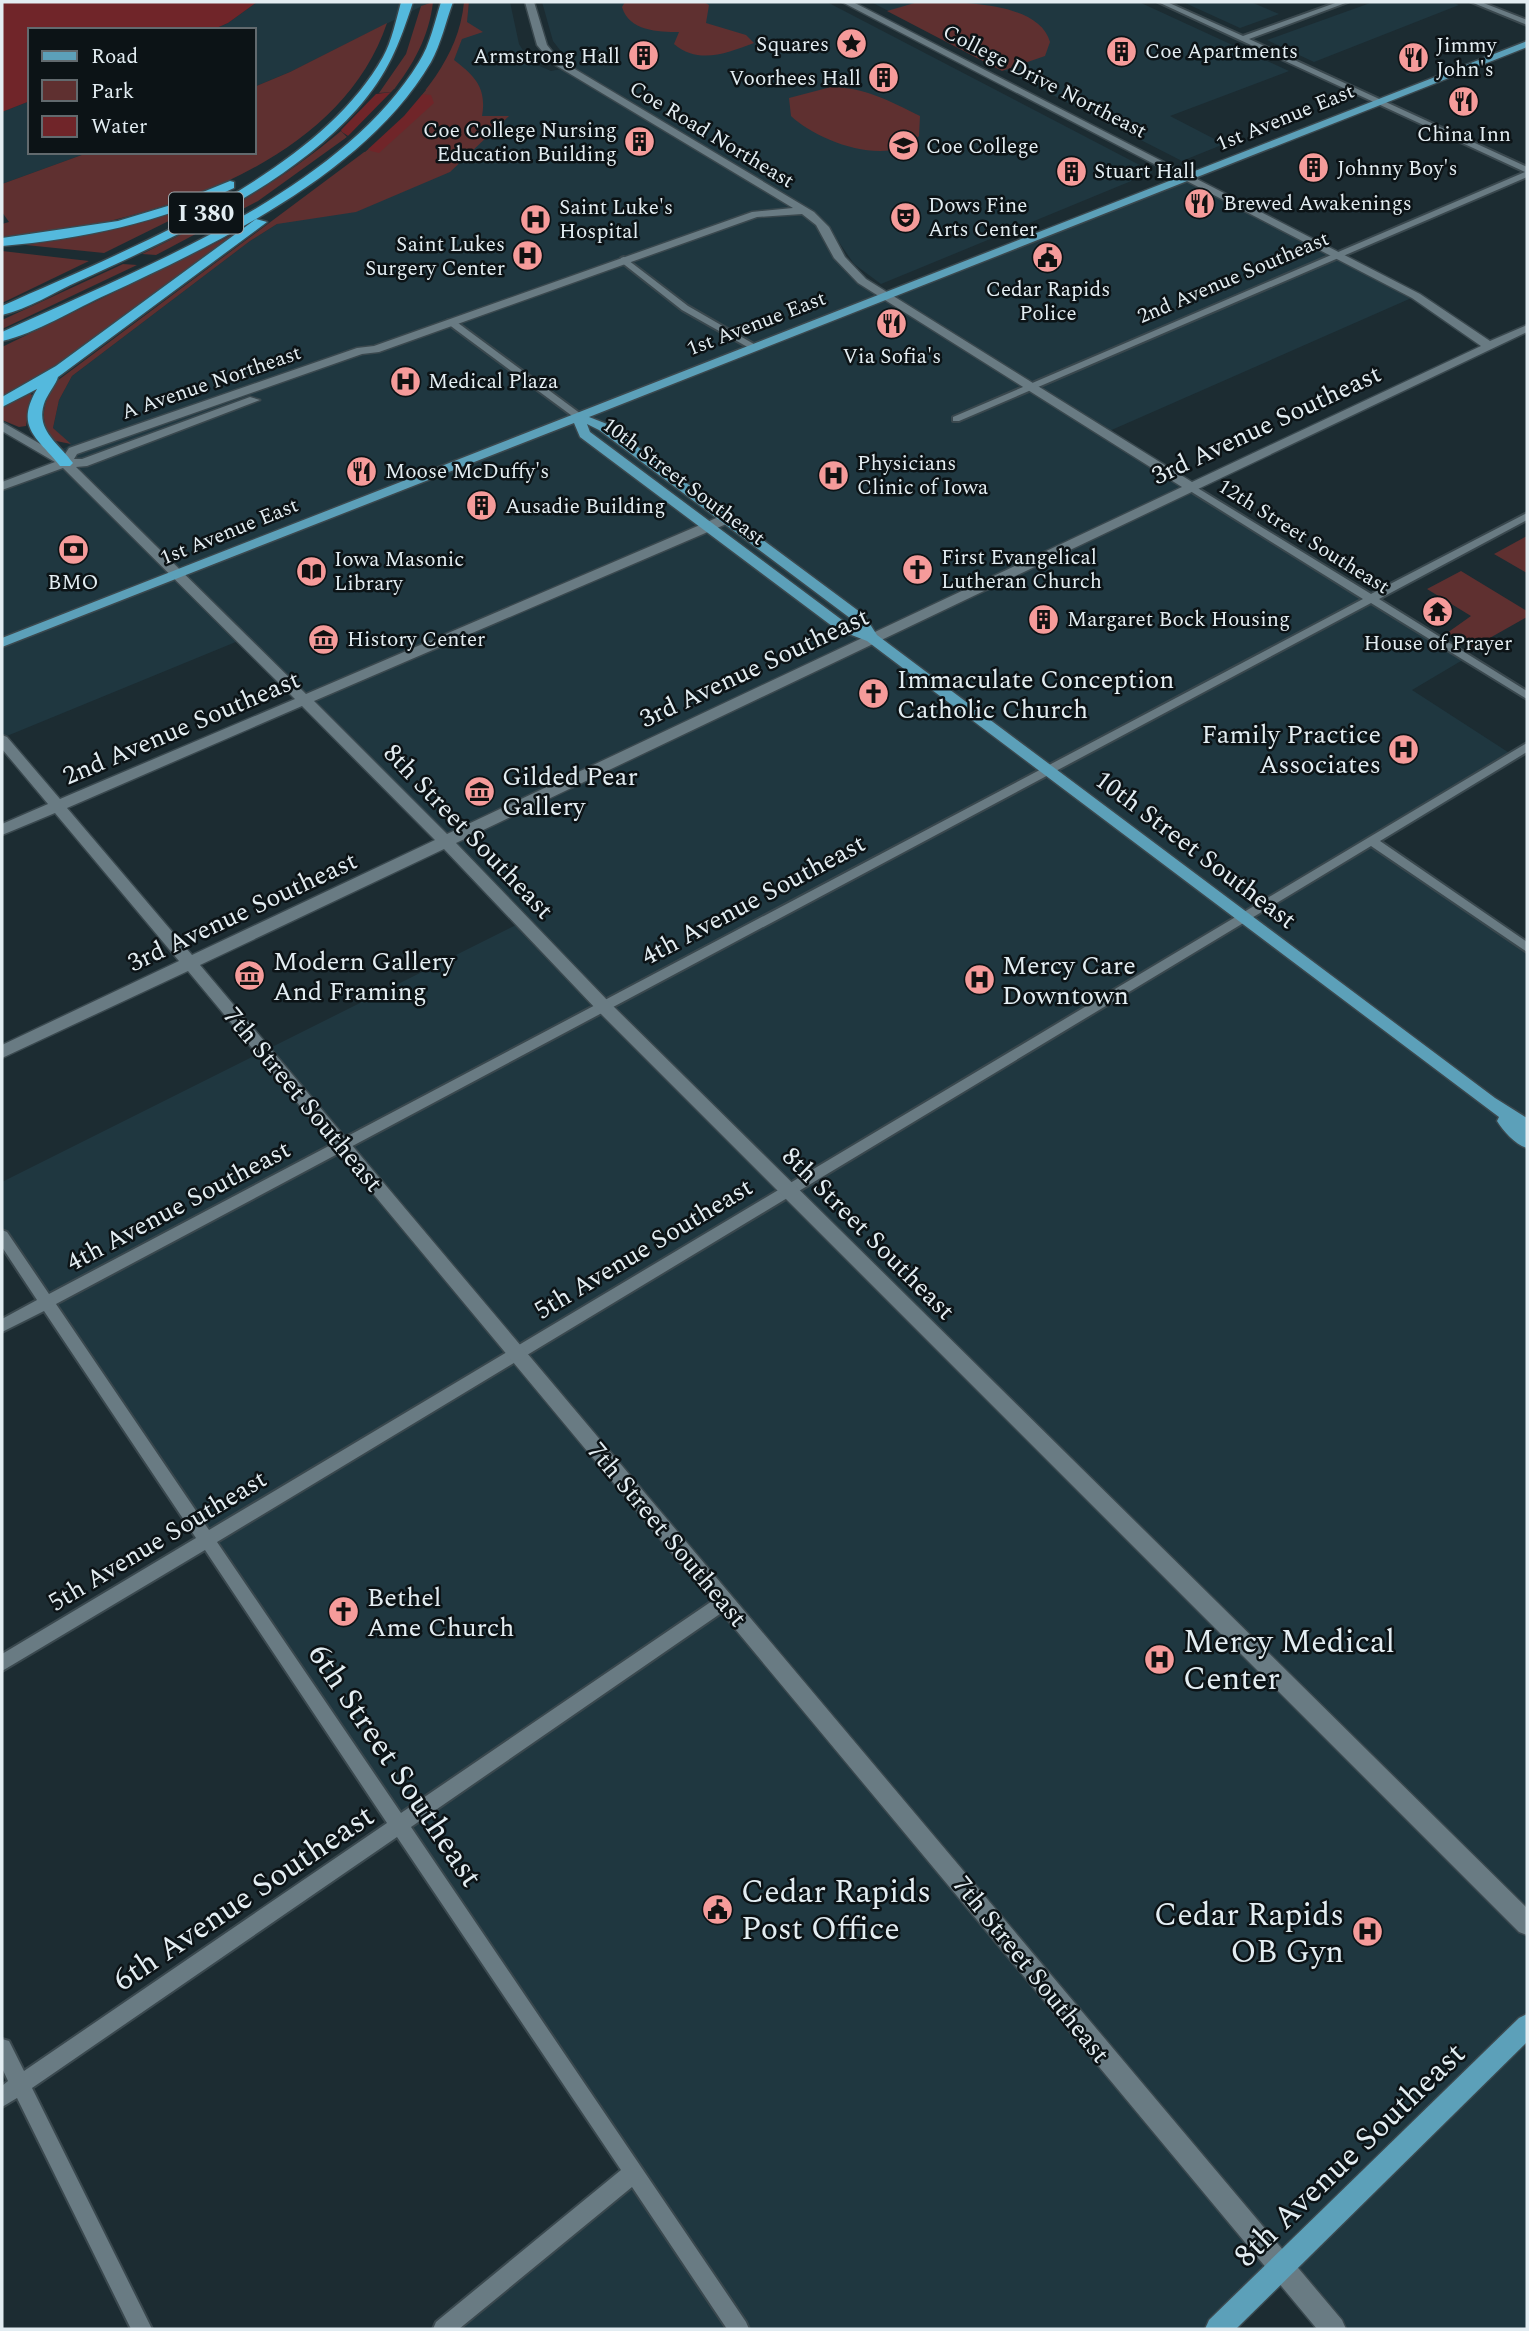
<svg xmlns="http://www.w3.org/2000/svg" width="1529" height="2331" font-family="Spectral,serif">
	<rect width="100%" height="100%" fill="#1c2c32"/>
	<g fill="#1f3740">
		<polygon points="257,2 430,2 290,72 254,87 254,30 212,30 228,23"/>
		<polygon points="469,2 510,2 519,44 530,62 551,71 567,68 817,219 844,265 884,295 1189,178 1416,296 1107,432 1466,658 1412,690 1514,756 1372,841 1527,948 1527,2329 1333,2329 1280,2267 1216,2329 445,2328 632,2173 2,1236 2,1182 520,923 243,639 2,738 2,486 64,463 57,452 70,445 53,428 59,400 72,376 250,241 277,224 440,95 466,28"/>
		<polygon points="542,2 827,2 1153,172 881,284 854,264 823,219 573,67 553,41"/>
		<polygon points="871,2 1139,2 1289,71 1170,116 1224,144 1182,161"/>
		<polygon points="1183,2 1251,2 1279,14 1240,28"/>
		<polygon points="1373,2 1451,2 1459,5 1314,62 1267,40"/>
		<polygon points="30,101 30,152 90,152 2,184 2,112"/>
	</g>
	<g fill="#5f3030">
		<path d="M 433,2 C 429,37 413,65 392,92 L 379,93 L 406,54 L 421,6 Z"/>
		<path d="M 464,2 L 469,2 L 467,22 L 483,32 L 462,39 L 454,60 C 475,76 487,88 482,116 L 509,116 L 450,172 L 356,212 L 277,224 L 250,241 L 72,376 L 59,400 L 53,428 L 71,444 L 51,440 C 39,417 43,401 57,381 L 383,138 C 420,99 459,58 464,2 Z"/>
		<path d="M 625,2 L 704,2 L 709,5 L 706,23 L 746,35 L 754,43 C 727,53 699,65 674,44 L 679,32 C 658,32 629,31 622,7 Z"/>
		<path d="M 918,2 C 954,2 1039,0 1050,42 L 1045,56 L 1002,71 L 887,11 Z"/>
		<path d="M 387,23 C 338,170 138,226 2,239 L 2,224 L 9,222 L 2,212 L 2,184 L 90,152 L 254,152 L 254,87 L 290,72 Z"/>
		<path d="M 831,87 C 864,87 890,101 920,116 L 919,136 C 890,169 817,141 791,116 L 789,98 Z"/>
		<path d="M 341,131 L 347,137 L 258,201 L 156,255 L 142,254 C 213,219 281,182 341,131 Z"/>
		<polygon points="197,203 200,204 191,210 104,253 16,244 57,239"/>
		<polygon points="236,233 239,234 38,380 2,400 2,347"/>
		<polygon points="2,251 89,261 2,303"/>
		<polygon points="123,264 137,265 2,329 2,320"/>
		<polygon points="29,393 32,395 26,426 19,427 2,420 2,406"/>
		<polygon points="1527,536 1527,573 1494,554"/>
		<polygon points="1461,571 1527,611 1527,617 1472,648 1447,633 1471,616 1427,589"/>
	</g>
	<g fill="#702529">
		<polygon points="2,2 257,2 228,23 212,30 30,30 30,101 2,112"/>
		<polygon points="392,92 431,95 434,103 379,153 371,151 342,132 341,130 376,94"/>
	</g>
	<polygon fill="#1c2c32" points="394,89 426,90 404,116 365,152 344,140"/>
	<g fill="none" stroke-linecap="round" stroke-linejoin="round">
		<defs>
			<g id="street">
				<polygon points="1158,2 1167,2 1243,36 1338,2 1348,2 1249,39 1527,167 1527,177 959,421 953,421 953,417 1525,172"/>
				<polygon points="1471,2 1481,2 1527,20 1527,25"/>
				<polygon points="624,257 688,306 759,347 751,349 682,310 621,262 621,258"/>
				<polygon points="448,320 454,320 581,414 581,418 575,418 448,324"/>
				<polygon points="1191,484 1371,594 1527,513 1527,520 1379,599 1527,691 1527,699 1371,603 56,1304 209,1530 1527,743 1527,752 1380,841 1527,942 1527,952 1371,846 217,1542 401,1813 718,1597 724,1595 730,1597 732,1602 730,1607 411,1827 746,2322 749,2329 727,2329 632,2187 459,2329 433,2329 436,2322 621,2170 397,1837 32,2088 152,2329 131,2329 17,2098 2,2107 2,2086 8,2081 2,2068 2,2039 9,2041 24,2071 387,1823 205,1550 2,1671 2,1654 196,1538 44,1311 2,1332 2,1319 37,1300 2,1247 2,1230 7,1232 49,1294 1363,599 1187,489 1187,485"/>
			</g>
			<path id="secondary" d="M 525,2 L 534,2 L 547,45 L 558,59 L 814,212 L 829,227 L 845,257 L 866,279 L 1192,482 L 1481,346 L 1412,298 L 842,2 L 853,2 L 1420,294 L 1490,341 L 1527,325 L 1527,332 L 456,843 L 609,1002 L 1527,1908 L 1527,1935 L 1519,1932 L 597,1010 L 444,849 L 200,965 L 1342,2320 L 1346,2329 L 1317,2329 L 188,971 L 2,1058 L 2,1045 L 179,961 L 55,813 L 2,835 L 2,824 L 48,804 L 2,749 L 2,735 L 7,737 L 60,799 L 295,699 L 63,468 L 2,490 L 2,482 L 55,462 L 2,431 L 2,422 L 63,457 L 69,448 L 357,348 L 374,346 L 752,212 L 793,208 L 552,63 L 537,45 ZM 802,214 L 816,225 L 834,258 L 858,283 L 1182,487 L 447,834 L 314,701 L 731,522 L 731,516 L 721,516 L 306,694 L 76,467 L 87,466 L 260,400 L 250,397 L 82,459 L 74,459 L 77,454 L 362,354 L 379,352 L 757,217 ZM 302,706 L 435,840 L 192,955 L 67,808 Z"/>
			<g id="primary">
				<path d="M 1527,41 L 1527,47 L 589,417 L 607,424 L 864,615 L 877,635 L 1495,1098 L 1527,1118 L 1527,1148 C 1516,1145 1503,1131 1497,1121 L 1499,1117 L 867,641 L 836,629 L 580,437 L 574,423 L 2,647 L 2,638 ZM 587,424 L 599,430 L 854,621 L 859,628 L 846,623 L 590,432 Z"/>
				<polygon points="1527,2014 1527,2042 1236,2329 1205,2329 1209,2320 1519,2018"/>
			</g>
			<g id="highway">
				<path d="M 401,2 L 413,2 C 399,45 388,74 357,109 C 287,187 173,238 79,281 C 55,292 28,309 2,315 L 2,306 C 122,252 316,177 383,57 C 392,41 396,20 401,2 Z"/>
				<path d="M 441,2 L 453,2 C 446,21 441,44 431,62 C 367,172 220,242 108,294 C 76,308 35,334 2,341 L 2,332 C 137,270 339,193 419,62 C 430,45 435,21 441,2 Z"/>
				<path d="M 230,181 L 234,182 L 234,188 C 161,222 83,239 2,246 L 2,238 L 118,221 L 171,205 Z"/>
				<path d="M 256,219 L 267,222 L 58,377 C 56,384 49,392 45,401 C 34,430 58,442 73,463 L 70,466 L 60,466 C 38,438 14,428 37,389 L 2,407 L 2,397 L 56,366 Z"/>
			</g>
		</defs>
		<use href="#street" stroke="#3a484e" stroke-width="4"/>
		<use href="#secondary" stroke="#3a484e" stroke-width="3"/>
		<use href="#primary" stroke="#3a484e" stroke-width="3"/>
		<use href="#highway" stroke="#3a484e" stroke-width="3"/>
		<use href="#street" fill="#697b83" fill-rule="evenodd"/>
		<use href="#secondary" fill="#697b83" fill-rule="evenodd"/>
		<use href="#primary" fill="#5ca0b9" fill-rule="evenodd"/>
		<use href="#highway" fill="#54b9dd" fill-rule="evenodd"/>
	</g>
	<defs>
		<symbol id="sight-disc" viewBox="-11 -11 22 22"><circle r="9.5" fill="#f59b9a" stroke="#0c1316"/><path d="M0-6L1.8-2.2L6-1.7L2.9 1.2L3.7 5.4L0 3.3L-3.7 5.4L-2.9 1.2L-6-1.7L-1.8-2.2Z" fill="#111"/></symbol>
		<symbol id="building-disc" viewBox="-11 -11 22 22"><circle r="9.5" fill="#f59b9a" stroke="#0c1316"/><path d="M-4-6H4V6H1V3H-1V6H-4ZM-2.5-4.3h1.7v1.8h-1.7ZM.8-4.3h1.7v1.8H.8ZM-2.5-1h1.7V.8h-1.7ZM.8-1h1.7V.8H.8Z" fill="#111"/></symbol>
		<symbol id="restaurant-disc" viewBox="-11 -11 22 22"><circle r="9.5" fill="#f59b9a" stroke="#0c1316"/><path d="M-5-6h1v4h1v-4h1v4h1v-4h1v5L-1.5 .5V6h-2V.5L-5-1ZM5-6V6H3V1.5H1.5Q1.5-4 5-6Z" fill="#111"/></symbol>
		<symbol id="university-disc" viewBox="-11 -11 22 22"><circle r="9.5" fill="#f59b9a" stroke="#0c1316"/><path d="M0-5L7-2L0 1L-7-2ZM-4 1L0 2.5L4 1V4Q0 6-4 4Z" fill="#111"/></symbol>
		<symbol id="theatre-disc" viewBox="-11 -11 22 22"><circle r="9.5" fill="#f59b9a" stroke="#0c1316"/><path d="M-5-5.5Q0-4 5-5.5V0Q5 5 0 6Q-5 5-5 0ZM-3.3-2.5H-1v1.5H-3.3ZM1-2.5H3.3v1.5H1ZM-2.8 1Q0 5.5 2.8 1Z" fill="#111"/></symbol>
		<symbol id="hospital-disc" viewBox="-11 -11 22 22"><circle r="9.5" fill="#f59b9a" stroke="#0c1316"/><path d="M-5-5h3v3.5h4V-5h3V5h-3V1.5h-4V5h-3Z" fill="#111"/></symbol>
		<symbol id="civic-disc" viewBox="-11 -11 22 22"><circle r="9.5" fill="#f59b9a" stroke="#0c1316"/><path d="M-.6-6.5H3V-4.5H.6V-3L4-1V1h2V6H-6V1h2V-1L-.6-3ZM-1.2 2.5V6h2.4V2.5Z" fill="#111"/></symbol>
		<symbol id="bank-disc" viewBox="-11 -11 22 22"><circle r="9.5" fill="#f59b9a" stroke="#0c1316"/><path d="M-6-4H6V4H-6ZM0-2.3a2.3 2.3 0 1 0 0 4.6a2.3 2.3 0 1 0 0-4.6Z" fill="#111"/></symbol>
		<symbol id="church-disc" viewBox="-11 -11 22 22"><circle r="9.5" fill="#f59b9a" stroke="#0c1316"/><path d="M-1.2-6h2.4v3.5h3.3v2.4h-3.3V6h-2.4V-.1h-3.3v-2.4h3.3Z" fill="#111"/></symbol>
		<symbol id="library-disc" viewBox="-11 -11 22 22"><circle r="9.5" fill="#f59b9a" stroke="#0c1316"/><path d="M-6-4Q-3-5.5-.7-3.5V5Q-3 3-6 4ZM6-4Q3-5.5 .7-3.5V5Q3 3 6 4Z" fill="#111"/></symbol>
		<symbol id="temple-disc" viewBox="-11 -11 22 22"><circle r="9.5" fill="#f59b9a" stroke="#0c1316"/><path d="M0-6L5-2H3V0L6.5 2.5H4V6H1.5V3h-3V6H-4V2.5H-6.5L-3 0V-2H-5Z" fill="#111"/></symbol>
		<symbol id="museum-disc" viewBox="-11 -11 22 22"><circle r="9.5" fill="#f59b9a" stroke="#0c1316"/><path d="M0-6L6-3V-2H-6V-3ZM-5-1h2V3h-2ZM-1-1h2V3h-2ZM3-1h2V3H3ZM-6 4H6V6H-6Z" fill="#111"/></symbol>
	</defs>
	<g fill-rule="evenodd">
		<use href="#sight-disc" x="834" y="26" width="35" height="35"/>
		<use href="#building-disc" x="1104" y="34" width="35" height="35"/>
		<use href="#building-disc" x="626" y="38" width="35" height="35"/>
		<use href="#restaurant-disc" x="1396" y="40" width="35" height="35"/>
		<use href="#building-disc" x="866" y="60" width="35" height="35"/>
		<use href="#restaurant-disc" x="1446" y="84" width="35" height="35"/>
		<use href="#building-disc" x="622" y="124" width="35" height="35"/>
		<use href="#university-disc" x="886" y="128" width="35" height="35"/>
		<use href="#building-disc" x="1296" y="150" width="35" height="35"/>
		<use href="#building-disc" x="1054" y="154" width="35" height="35"/>
		<use href="#restaurant-disc" x="1182" y="186" width="35" height="35"/>
		<use href="#theatre-disc" x="888" y="200" width="35" height="35"/>
		<use href="#hospital-disc" x="518" y="202" width="35" height="35"/>
		<use href="#hospital-disc" x="510" y="238" width="35" height="35"/>
		<use href="#civic-disc" x="1030" y="240" width="35" height="35"/>
		<use href="#restaurant-disc" x="874" y="306" width="35" height="35"/>
		<use href="#hospital-disc" x="388" y="364" width="35" height="35"/>
		<use href="#restaurant-disc" x="344" y="454" width="35" height="35"/>
		<use href="#hospital-disc" x="816" y="458" width="35" height="35"/>
		<use href="#building-disc" x="464" y="488" width="35" height="35"/>
		<use href="#bank-disc" x="56" y="532" width="35" height="35"/>
		<use href="#church-disc" x="900" y="552" width="35" height="35"/>
		<use href="#library-disc" x="294" y="554" width="35" height="35"/>
		<use href="#temple-disc" x="1420" y="594" width="35" height="35"/>
		<use href="#building-disc" x="1026" y="602" width="35" height="35"/>
		<use href="#museum-disc" x="306" y="622" width="35" height="35"/>
		<use href="#church-disc" x="856" y="676" width="35" height="35"/>
		<use href="#hospital-disc" x="1386" y="732" width="35" height="35"/>
		<use href="#museum-disc" x="462" y="774" width="35" height="35"/>
		<use href="#museum-disc" x="232" y="958" width="35" height="35"/>
		<use href="#hospital-disc" x="962" y="962" width="35" height="35"/>
		<use href="#church-disc" x="326" y="1594" width="35" height="35"/>
		<use href="#hospital-disc" x="1142" y="1642" width="35" height="35"/>
		<use href="#civic-disc" x="700" y="1892" width="35" height="35"/>
		<use href="#hospital-disc" x="1350" y="1914" width="35" height="35"/>
	</g>
	<g text-anchor="middle" stroke-width="5" stroke-linejoin="round" paint-order="stroke">
		<g font-size="21" fill="#e3edf2" stroke="#0c1316" text-anchor="start">
			<text x="829" y="51" text-anchor="end">Squares</text>
			<text x="1436" y="52">Jimmy<tspan x="1436" dy="24">John's</tspan></text>
			<text x="1145" y="58">Coe Apartments</text>
			<text x="620" y="63" text-anchor="end">Armstrong Hall</text>
			<text x="861" y="85" text-anchor="end">Voorhees Hall</text>
			<text x="617" y="137" text-anchor="end">Coe College Nursing<tspan x="617" dy="24">Education Building</tspan></text>
			<text x="1464" y="141" text-anchor="middle">China Inn</text>
			<text x="926" y="153">Coe College</text>
			<text x="1337" y="175">Johnny Boy's</text>
			<text x="1094" y="178">Stuart Hall</text>
			<text x="1223" y="210">Brewed Awakenings</text>
			<text x="928" y="212">Dows Fine<tspan x="928" dy="24">Arts Center</tspan></text>
			<text x="559" y="214">Saint Luke's<tspan x="559" dy="24">Hospital</tspan></text>
			<text x="505" y="251" text-anchor="end">Saint Lukes<tspan x="505" dy="24">Surgery Center</tspan></text>
			<text x="1048" y="296" text-anchor="middle">Cedar Rapids<tspan x="1048" dy="24">Police</tspan></text>
			<text x="892" y="363" text-anchor="middle">Via Sofia's</text>
			<text x="428" y="388">Medical Plaza</text>
			<text x="857" y="470">Physicians<tspan x="857" dy="24">Clinic of Iowa</tspan></text>
			<text x="385" y="478">Moose McDuffy's</text>
			<text x="505" y="513">Ausadie Building</text>
			<text x="941" y="564">First Evangelical<tspan x="941" dy="24">Lutheran Church</tspan></text>
			<text x="334" y="566">Iowa Masonic<tspan x="334" dy="24">Library</tspan></text>
			<text x="73" y="589" text-anchor="middle">BMO</text>
			<text x="1067" y="626">Margaret Bock Housing</text>
			<text x="347" y="646">History Center</text>
			<text x="1438" y="650" text-anchor="middle">House of Prayer</text>
		</g>
		<g font-size="21" fill="#e3edf2" stroke="#0c1316">
			<text transform="translate(1045 81) rotate(27)" y="7">College Drive Northeast</text>
			<text transform="translate(1285 117) rotate(-22)" y="7">1st Avenue East</text>
			<text transform="translate(712 134) rotate(31)" y="7">Coe Road Northeast</text>
			<text transform="translate(1233 277) rotate(-23)" y="7">2nd Avenue Southeast</text>
			<text transform="translate(756 323) rotate(-21)" y="7">1st Avenue East</text>
			<text transform="translate(211 382) rotate(-19)" y="7">A Avenue Northeast</text>
			<text transform="translate(684 481) rotate(37)" y="7">10th Street Southeast</text>
			<text transform="translate(229 531) rotate(-22)" y="7">1st Avenue East</text>
			<text transform="translate(1304 536) rotate(32)" y="7">12th Street Southeast</text>
		</g>
		<rect fill="#0c1316" stroke="#a2acb0" stroke-width="2" x="169" y="192.5" width="74" height="41" rx="5"/>
		<g font-size="24" font-weight="bold" fill="#e3edf2">
			<text x="206" y="221">I 380</text>
		</g>
		<g font-size="26" fill="#e3edf2" stroke="#0c1316">
			<text transform="translate(1266 424) rotate(-25)" y="9">3rd Avenue Southeast</text>
			<text transform="translate(754 667) rotate(-25)" y="9">3rd Avenue Southeast</text>
			<text transform="translate(181 727) rotate(-23)" y="9">2nd Avenue Southeast</text>
			<text transform="translate(469 831) rotate(46)" y="9">8th Street Southeast</text>
			<text transform="translate(1196 849) rotate(37)" y="9">10th Street Southeast</text>
			<text transform="translate(753 899) rotate(-28)" y="9">4th Avenue Southeast</text>
			<text transform="translate(242 911) rotate(-25)" y="9">3rd Avenue Southeast</text>
			<text transform="translate(304 1099) rotate(50)" y="9">7th Street Southeast</text>
			<text transform="translate(178 1205) rotate(-28)" y="9">4th Avenue Southeast</text>
			<text transform="translate(869 1233) rotate(45)" y="9">8th Street Southeast</text>
			<text transform="translate(643 1248) rotate(-31)" y="9">5th Avenue Southeast</text>
			<text transform="translate(668 1534) rotate(50)" y="9">7th Street Southeast</text>
			<text transform="translate(157 1540) rotate(-31)" y="9">5th Avenue Southeast</text>
			<text transform="translate(1032 1969) rotate(51)" y="9">7th Street Southeast</text>
		</g>
		<g font-size="26" fill="#e3edf2" stroke="#0c1316" text-anchor="start">
			<text x="897" y="688">Immaculate Conception<tspan x="897" dy="30">Catholic Church</tspan></text>
			<text x="1381" y="743" text-anchor="end">Family Practice<tspan x="1381" dy="30">Associates</tspan></text>
			<text x="502" y="785">Gilded Pear<tspan x="502" dy="30">Gallery</tspan></text>
			<text x="273" y="970">Modern Gallery<tspan x="273" dy="30">And Framing</tspan></text>
			<text x="1002" y="974">Mercy Care<tspan x="1002" dy="30">Downtown</tspan></text>
			<text x="367" y="1606">Bethel<tspan x="367" dy="30">Ame Church</tspan></text>
		</g>
		<g font-size="32" fill="#e3edf2" stroke="#0c1316" text-anchor="start">
			<text x="1183" y="1652">Mercy Medical<tspan x="1183" dy="37">Center</tspan></text>
			<text x="741" y="1902">Cedar Rapids<tspan x="741" dy="37">Post Office</tspan></text>
			<text x="1344" y="1925" text-anchor="end">Cedar Rapids<tspan x="1344" dy="37">OB Gyn</tspan></text>
		</g>
		<g font-size="32" fill="#e3edf2" stroke="#0c1316">
			<text transform="translate(396 1765) rotate(56)" y="11">6th Street Southeast</text>
			<text transform="translate(243 1897) rotate(-34)" y="11">6th Avenue Southeast</text>
			<text transform="translate(1349 2154) rotate(-44)" y="11">8th Avenue Southeast</text>
		</g>
	</g>
	<rect width="1529" height="2331" fill="none" stroke="#e3edf2" stroke-width="7"/>
	<rect x="28" y="28" width="228" height="126" fill="#0c1316" stroke="#626a6e" stroke-width="2"/>
	<rect x="42" y="51" width="35" height="10" fill="#5ca0b9" stroke="#626a6e" stroke-width="2"/>
	<text x="91" y="63" font-size="21" fill="#e3edf2">Road</text>
	<rect x="42" y="80" width="35" height="21" fill="#5f3030" stroke="#626a6e" stroke-width="2"/>
	<text x="91" y="98" font-size="21" fill="#e3edf2">Park</text>
	<rect x="42" y="116" width="35" height="21" fill="#702529" stroke="#626a6e" stroke-width="2"/>
	<text x="91" y="133" font-size="21" fill="#e3edf2">Water</text>
</svg>
